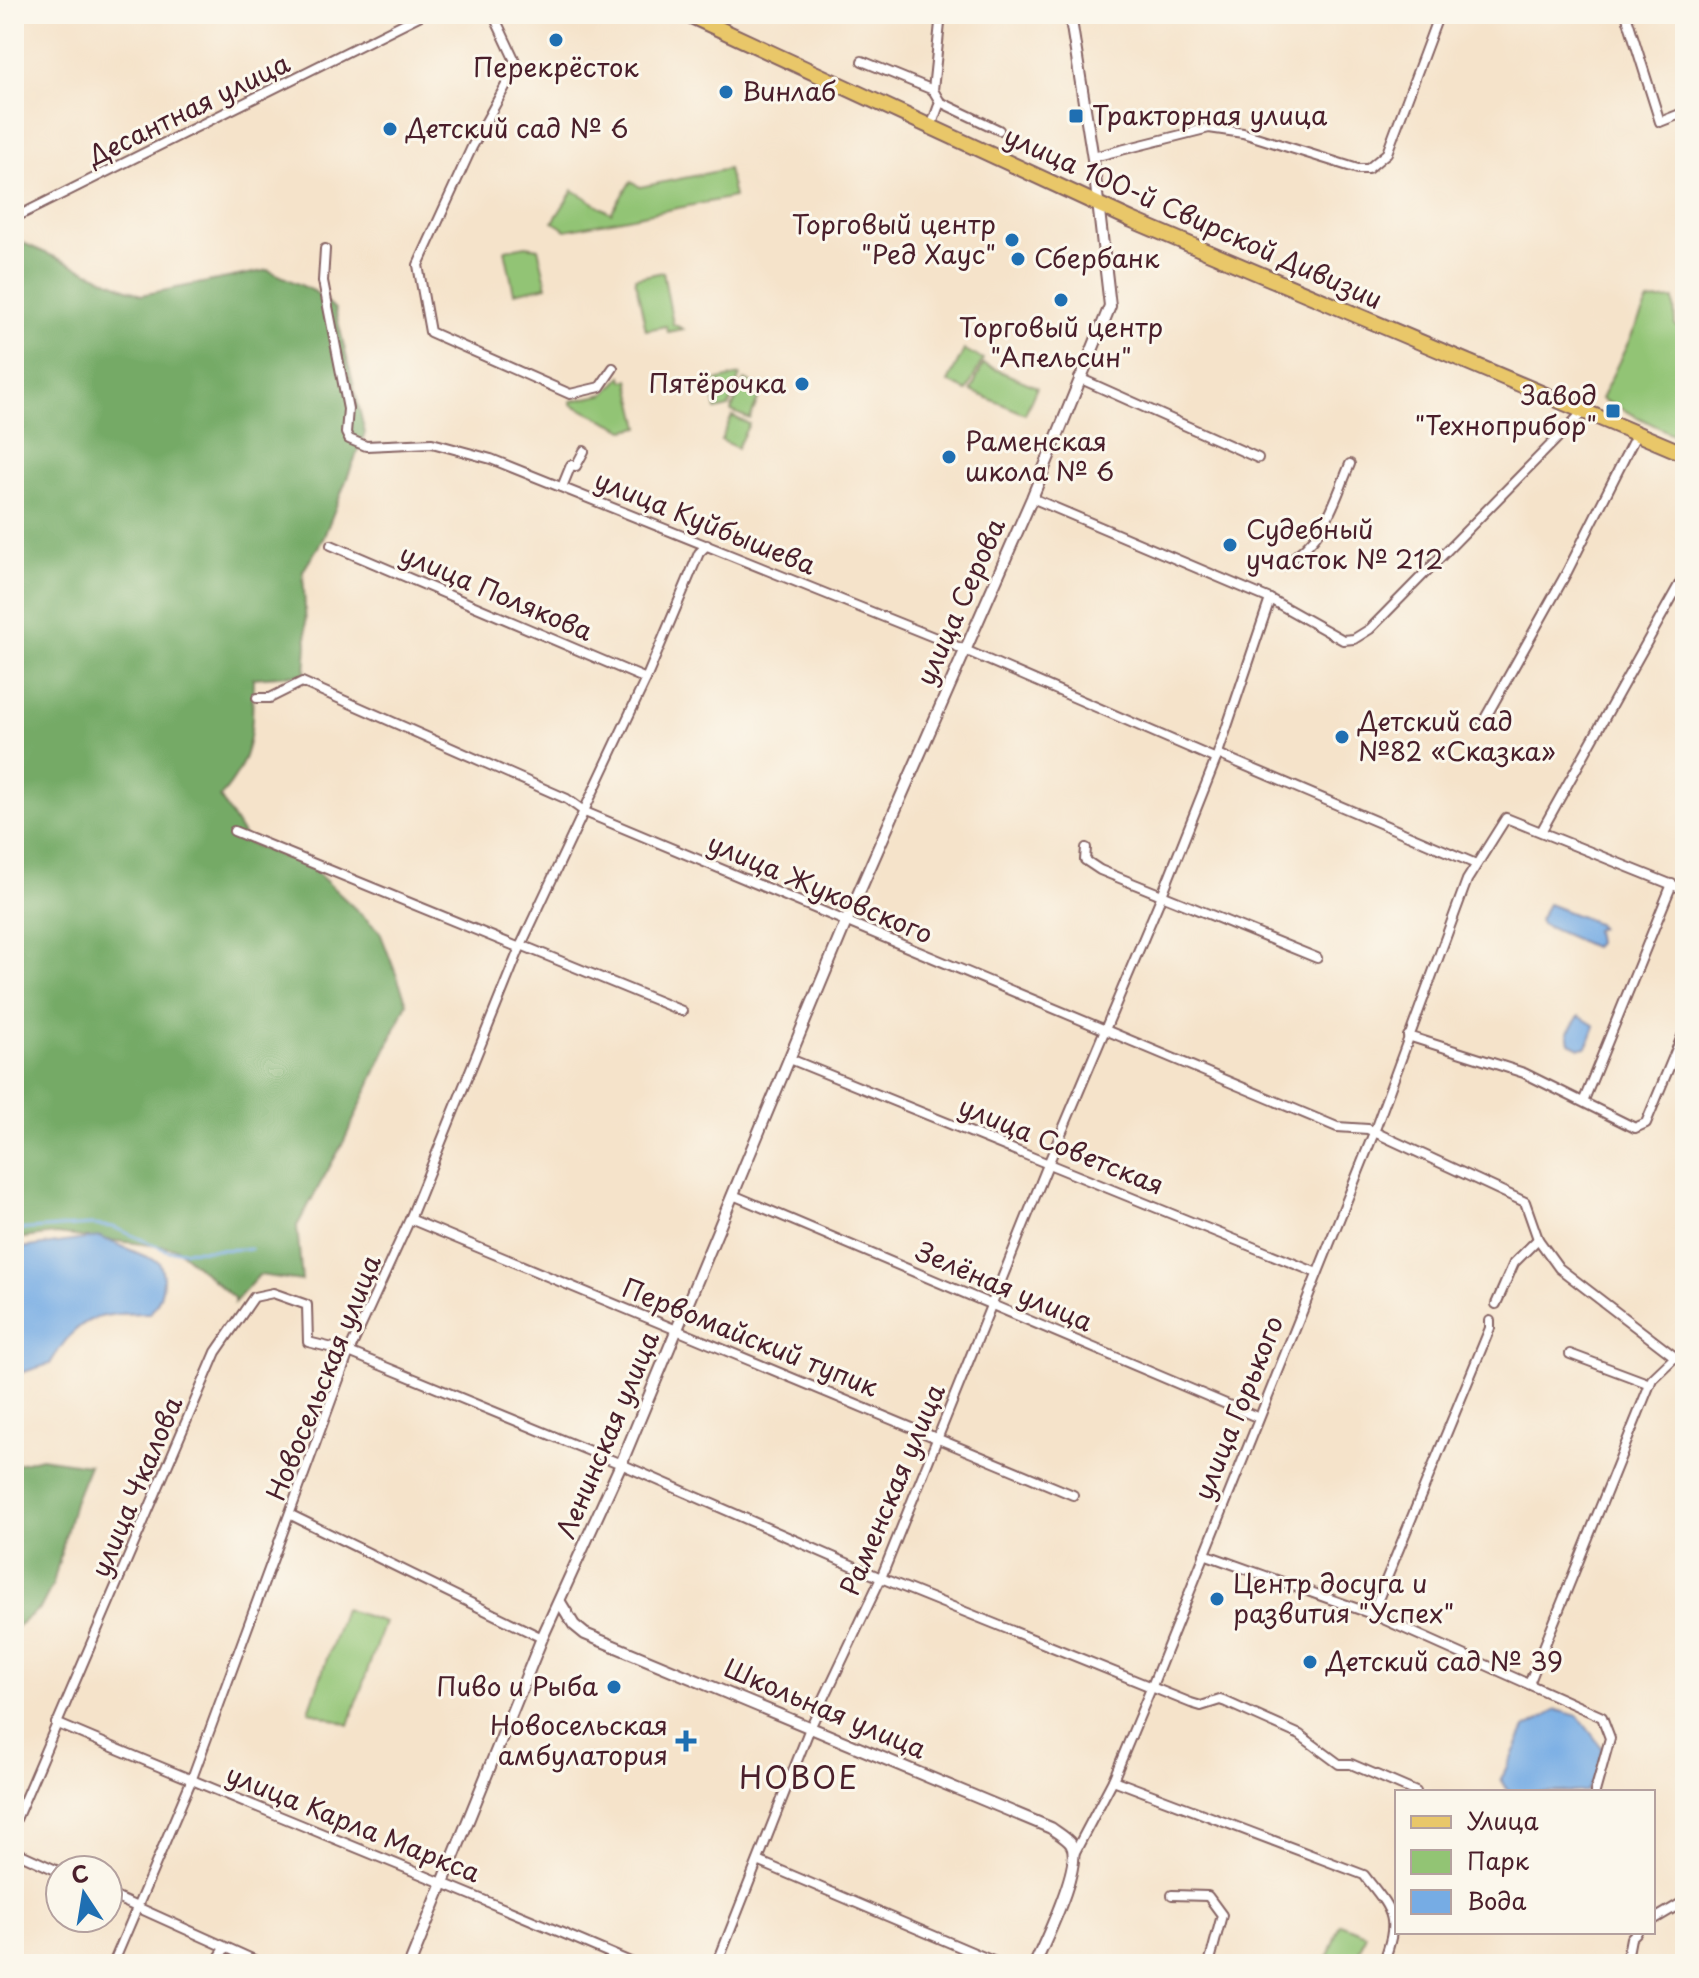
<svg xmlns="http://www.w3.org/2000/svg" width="1699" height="1978" font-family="'Playpen Sans',sans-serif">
	<rect width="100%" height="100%" fill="#fbf7ec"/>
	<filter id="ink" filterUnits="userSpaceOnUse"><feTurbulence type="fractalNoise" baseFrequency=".0125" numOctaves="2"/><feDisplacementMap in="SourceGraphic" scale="16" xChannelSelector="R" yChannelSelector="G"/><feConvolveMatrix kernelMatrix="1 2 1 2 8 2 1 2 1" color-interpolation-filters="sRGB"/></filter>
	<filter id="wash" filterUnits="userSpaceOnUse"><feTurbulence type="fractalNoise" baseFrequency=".006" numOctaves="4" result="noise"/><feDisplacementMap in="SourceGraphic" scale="32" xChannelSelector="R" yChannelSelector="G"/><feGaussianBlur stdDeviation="1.8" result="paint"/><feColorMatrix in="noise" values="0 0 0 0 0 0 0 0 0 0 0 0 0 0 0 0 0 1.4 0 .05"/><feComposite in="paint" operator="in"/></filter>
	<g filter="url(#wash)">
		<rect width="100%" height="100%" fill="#f5e3ca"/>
		<g fill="#92c474" stroke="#6e7250" stroke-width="2">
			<polygon points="728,169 734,197 566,230 553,222 573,190 611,213 631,181 640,187"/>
			<polygon points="526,246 538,248 547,286 514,293 505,250"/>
			<polygon points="663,272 673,324 683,329 668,332 666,326 646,330 635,278"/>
			<polygon points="1674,299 1675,325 1685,332 1685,424 1678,437 1601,399 1648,301"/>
			<polygon points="964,350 983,359 967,391 948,382"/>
			<polygon points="983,364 1037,387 1025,414 971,391"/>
			<polygon points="740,375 729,407 716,410 711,382"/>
			<polygon points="622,376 623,381 629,380 640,427 625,430 571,404 571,401 605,394"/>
			<polygon points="744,380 763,387 750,419 731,411"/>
			<polygon points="732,416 749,424 737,448 721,440"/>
			<polygon points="344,1609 384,1622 349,1725 309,1711"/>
			<polygon points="1340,1924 1366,1934 1354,1964 1325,1964"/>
		</g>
		<g fill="#75aa66" stroke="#606448" stroke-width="2">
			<path d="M 14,239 L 141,295 L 268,270 L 314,291 L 335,309 L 365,433 L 323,539 L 303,571 L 307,645 L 305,674 L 253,678 C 252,727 255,758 220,797 L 248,843 L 313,869 L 380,932 L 407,1003 L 344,1141 L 297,1226 L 302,1281 L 259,1275 L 234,1303 L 234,1298 L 176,1248 L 56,1234 L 14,1239 Z"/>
			<polygon points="41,1458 89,1465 74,1502 53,1584 41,1607 14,1629 14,1465"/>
		</g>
		<g fill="#76ace4" stroke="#606688" stroke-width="2">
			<polygon points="1548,904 1597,923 1600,928 1595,930 1597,943 1593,947 1541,924 1539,920"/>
			<polygon points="1579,1016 1595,1026 1587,1047 1580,1048 1570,1043 1568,1032"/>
			<path d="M 100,1237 L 159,1262 C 167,1279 162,1300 150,1313 C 94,1314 80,1314 50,1364 L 14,1375 L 14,1249 Z"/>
			<polygon points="1557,1710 1578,1716 1603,1749 1596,1776 1585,1792 1509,1792 1501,1779 1525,1728"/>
		</g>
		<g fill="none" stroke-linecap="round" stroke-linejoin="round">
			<polyline stroke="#76ace4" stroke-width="3" points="14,1230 92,1225 113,1227 168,1251 251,1249"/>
		</g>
	</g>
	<g filter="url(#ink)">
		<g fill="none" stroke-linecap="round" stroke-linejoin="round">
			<defs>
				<g id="minor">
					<polyline points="493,14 517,65 472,147 418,265 430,332 570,394 600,387 613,368"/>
					<polyline points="941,14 933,90 940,102 999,130"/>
					<polyline points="1626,14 1660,122 1685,112"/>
					<polyline points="862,61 933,90"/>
					<polyline points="931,127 940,102"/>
					<polyline points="1093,157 1209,128 1243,133 1358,169 1368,169 1387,153 1439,14"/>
					<polyline points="14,218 423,14"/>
					<polyline points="325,249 323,281 348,409 346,433 349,439 366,446 432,443 491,459 951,644 1216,759"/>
					<polyline points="1079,378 1258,458"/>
					<polyline points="562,487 571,465 576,466 584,451"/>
					<polyline points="1032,498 1270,599 1343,640 1354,639 1370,629 1583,412"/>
					<polyline points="331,545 646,679"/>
					<path d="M 1282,566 C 1327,536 1330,512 1350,464"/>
					<polyline points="257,698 270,698 302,682 567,799 585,812 1337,1127 1368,1129 1525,1202 1538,1239 1559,1268 1675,1357 1685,1358"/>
					<polyline points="1483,722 1567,572 1636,435"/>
					<polyline points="1218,754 1476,864"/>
					<polyline points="1542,830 1685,574"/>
					<polyline points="234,831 520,948"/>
					<polyline points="1086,848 1085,860 1100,870 1317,958"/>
					<polyline points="521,945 682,1011"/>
					<polyline points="1408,1036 1524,1073 1635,1128 1646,1123 1685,1029"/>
					<polyline points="790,1059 1317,1273"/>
					<polyline points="1584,1100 1672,884"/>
					<polyline points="733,1195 1259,1418"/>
					<polyline points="410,1219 1073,1495"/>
					<polyline points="1496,1304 1514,1263 1538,1239"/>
					<polyline points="1570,1354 1650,1384"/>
					<polyline points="291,1515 542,1638"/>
					<polyline points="1204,1554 1372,1614 1602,1717 1610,1738 1595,1792"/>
					<polyline points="1372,1614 1490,1328 1490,1321"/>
					<polyline points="1529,1684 1652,1379 1675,1357"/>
					<path d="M 56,1723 C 248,1805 443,1881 635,1964"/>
					<path d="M 1113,1780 L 1364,1875 C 1394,1913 1400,1917 1383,1964"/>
					<polyline points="14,1824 216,1352 254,1297 273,1293 307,1305 308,1342 349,1352 621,1464 881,1578 1191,1703 1201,1706 1220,1700 1226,1702 1300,1735 1339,1764 1351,1764 1416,1792"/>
					<polyline points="14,1851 60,1872"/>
					<polyline points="1074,1854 1113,1780 1152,1686 1373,1135 1467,880 1506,818 1685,890"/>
					<polyline points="758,1861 1000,1964"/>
					<polyline points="108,1894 263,1964"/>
					<polyline points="1172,1895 1208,1896 1222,1915 1209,1964"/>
					<polyline points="1653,1920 1685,1901"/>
					<polyline points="113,1964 191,1781 349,1352 410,1219 521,945 646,679 699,553 707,545"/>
					<polyline points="215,1964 225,1948"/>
					<polyline points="717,1964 810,1728 881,1578 1049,1162 1162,895 1216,759 1270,599"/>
					<polyline points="1626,1964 1631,1938 1637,1932"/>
				</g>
				<g id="tertiary">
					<path d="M 560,1602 L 574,1625 L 585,1634 L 1051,1828 C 1056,1832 1067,1838 1071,1844 C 1084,1863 1044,1943 1035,1964"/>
					<polyline points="410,1964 542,1638 621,1464 846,922 1032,498 1110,306 1093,159 1070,14"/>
				</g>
				<polyline id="primary" points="687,14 1132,220 1685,454"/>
			</defs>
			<use href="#minor" stroke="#866463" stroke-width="12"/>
			<use href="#tertiary" stroke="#866463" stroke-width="14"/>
			<use href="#primary" stroke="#866463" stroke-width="18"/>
			<use href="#minor" stroke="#fff" stroke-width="8"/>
			<use href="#tertiary" stroke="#fff" stroke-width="10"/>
			<use href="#primary" stroke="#e9c769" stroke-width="14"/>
		</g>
	</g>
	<g fill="#1f6fb2" stroke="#fbf7ec" stroke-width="3">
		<circle cx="556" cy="40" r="8"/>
		<circle cx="726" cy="92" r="8"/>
		<rect x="1068" y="108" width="16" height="16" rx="4"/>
		<circle cx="390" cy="129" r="8"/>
		<circle cx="1012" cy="240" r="8"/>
		<circle cx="1018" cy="259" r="8"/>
		<circle cx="1061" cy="300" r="8"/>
		<circle cx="802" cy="384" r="8"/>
		<rect x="1605" y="403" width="16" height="16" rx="4"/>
		<circle cx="949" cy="457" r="8"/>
		<circle cx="1230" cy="545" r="8"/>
		<circle cx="1342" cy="737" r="8"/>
		<circle cx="1217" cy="1599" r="8"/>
		<circle cx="1310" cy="1662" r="8"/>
		<circle cx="614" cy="1687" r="8"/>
		<path d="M682 1729h8v8h8v8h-8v8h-8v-8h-8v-8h8z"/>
	</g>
	<g text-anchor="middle" stroke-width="6" stroke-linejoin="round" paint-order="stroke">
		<g font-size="26" fill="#4a1f2b" stroke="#fbf7ec" text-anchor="start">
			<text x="556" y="77" text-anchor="middle">Перекрёсток</text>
			<text x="742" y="101">Винлаб</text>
			<text x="1092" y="125">Тракторная улица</text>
			<text x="406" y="138">Детский сад № 6</text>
			<text x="996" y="234" text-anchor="end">Торговый центр<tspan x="996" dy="30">"Ред Хаус"</tspan></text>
			<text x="1034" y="268">Сбербанк</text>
			<text x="1061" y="337" text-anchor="middle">Торговый центр<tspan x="1061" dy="30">"Апельсин"</tspan></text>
			<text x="786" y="393" text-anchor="end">Пятёрочка</text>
			<text x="1597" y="405" text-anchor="end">Завод<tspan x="1597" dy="30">"Техноприбор"</tspan></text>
			<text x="965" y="451">Раменская<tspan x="965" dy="30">школа № 6</tspan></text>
			<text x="1246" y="539">Судебный<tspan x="1246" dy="30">участок № 212</tspan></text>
			<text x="1358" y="731">Детский сад<tspan x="1358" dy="30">№82 «Сказка»</tspan></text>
			<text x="1233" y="1593">Центр досуга и<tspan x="1233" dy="30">развития "Успех"</tspan></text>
			<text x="1326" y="1671">Детский сад № 39</text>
			<text x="598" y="1696" text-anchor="end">Пиво и Рыба</text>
			<text x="668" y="1735" text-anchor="end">Новосельская<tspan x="668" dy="30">амбулатория</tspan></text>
		</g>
		<g font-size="26" fill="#4a1f2b" stroke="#fbf7ec">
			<text transform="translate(189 110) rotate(-26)" y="9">Десантная улица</text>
			<text transform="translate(1193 218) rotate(24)" y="9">улица 100-й Свирской Дивизии</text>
			<text transform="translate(705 523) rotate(22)" y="9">улица Куйбышева</text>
			<text transform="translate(496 593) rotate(23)" y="9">улица Полякова</text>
			<text transform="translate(961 602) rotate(-66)" y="9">улица Серова</text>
			<text transform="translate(820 889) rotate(23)" y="9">улица Жуковского</text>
			<text transform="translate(1061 1146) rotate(22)" y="9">улица Советская</text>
			<text transform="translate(1004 1287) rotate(23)" y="9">Зелёная улица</text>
			<text transform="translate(750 1338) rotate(22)" y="9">Первомайский тупик</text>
			<text transform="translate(324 1378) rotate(-68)" y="9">Новосельская улица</text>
			<text transform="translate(1239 1408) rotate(-68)" y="9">улица Горького</text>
			<text transform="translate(608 1435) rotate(-67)" y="9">Ленинская улица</text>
			<text transform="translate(137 1487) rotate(-67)" y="9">улица Чкалова</text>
			<text transform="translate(893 1490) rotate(-67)" y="9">Раменская улица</text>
			<text transform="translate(825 1709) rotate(23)" y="9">Школьная улица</text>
			<text transform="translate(353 1824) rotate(22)" y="9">улица Карла Маркса</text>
		</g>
		<g font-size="30" letter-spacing="2" fill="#4a1f2b" stroke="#fbf7ec">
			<text x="799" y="1789">НОВОЕ</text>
		</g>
	</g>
	<rect width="1699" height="1978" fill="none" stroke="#fbf7ec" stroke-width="48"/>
	<rect x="1395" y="1790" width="260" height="144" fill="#fbf7ec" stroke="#b4a19f" stroke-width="2"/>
	<rect x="1411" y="1816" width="40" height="12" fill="#e9c769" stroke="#b4a19f" stroke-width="2"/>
	<text x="1467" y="1830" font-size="24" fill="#4a1f2b">Улица</text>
	<rect x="1411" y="1850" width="40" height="24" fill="#92c474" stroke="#b4a19f" stroke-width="2"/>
	<text x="1467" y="1870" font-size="24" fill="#4a1f2b">Парк</text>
	<rect x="1411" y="1890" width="40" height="24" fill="#76ace4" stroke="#b4a19f" stroke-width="2"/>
	<text x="1467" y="1910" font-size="24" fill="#4a1f2b">Вода</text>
	<g transform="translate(84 1894) rotate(348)"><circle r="38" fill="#fbf7ec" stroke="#b4a19f" stroke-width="2"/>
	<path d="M0-6L14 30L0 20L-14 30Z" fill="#1f6fb2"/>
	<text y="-12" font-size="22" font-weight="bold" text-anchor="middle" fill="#4a1f2b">С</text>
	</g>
</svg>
